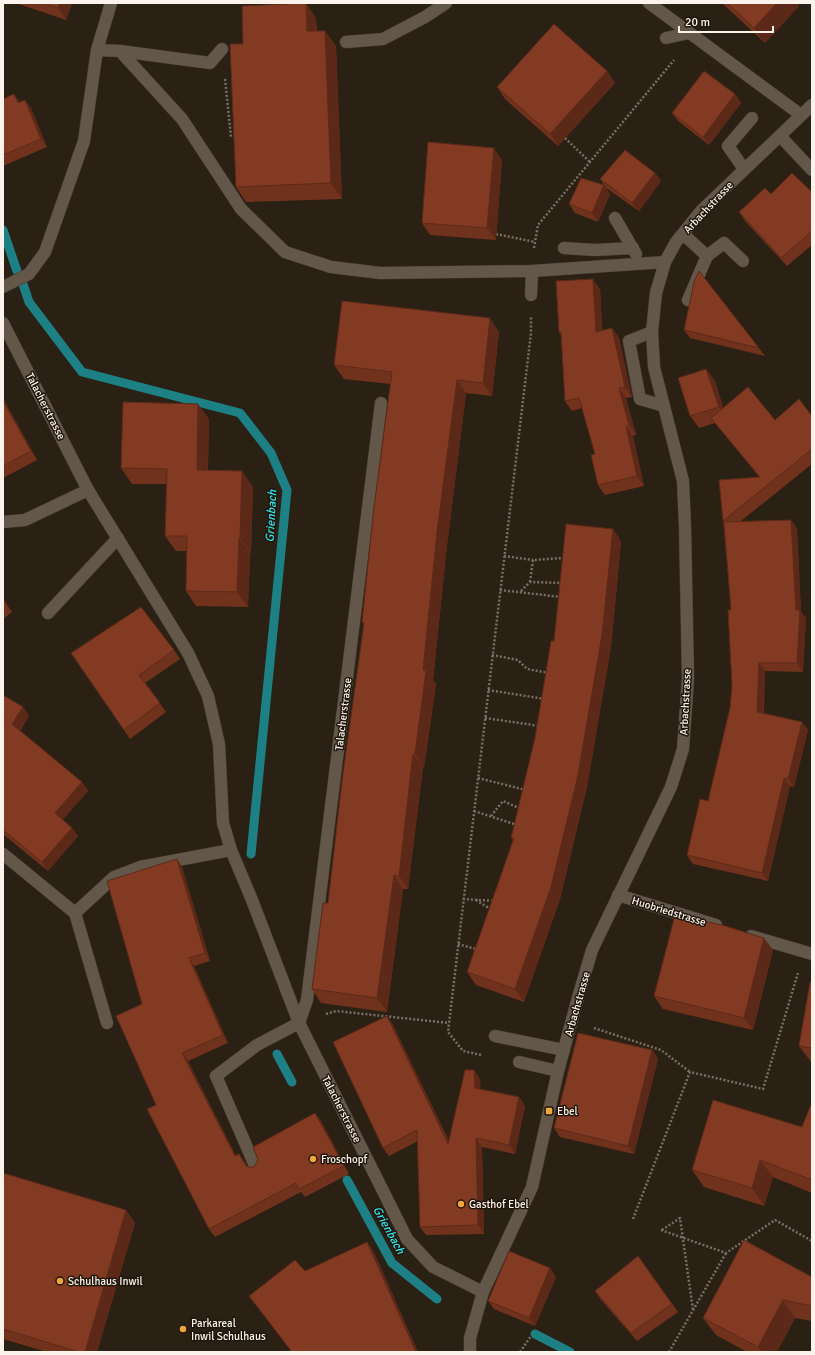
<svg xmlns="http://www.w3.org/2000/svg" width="815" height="1355" font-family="Signika,sans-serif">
	<rect width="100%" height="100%" fill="#2a2014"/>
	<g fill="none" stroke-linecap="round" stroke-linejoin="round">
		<g stroke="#1d8085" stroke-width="9">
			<polyline points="3,230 17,271"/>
			<polyline points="23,284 29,302 82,372 240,413 271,453 287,490 251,854"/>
			<polyline points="277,1054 292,1082"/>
			<polyline points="347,1180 392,1263 437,1299"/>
			<polyline points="535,1334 570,1352"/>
		</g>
		<defs>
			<g id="service">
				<polyline points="649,3 801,115"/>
				<polyline points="666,38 689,33"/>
				<polyline points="346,42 383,39 425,17 446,3"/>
				<polyline points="97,50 120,51 182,119 241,209 285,252 331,267 380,273 532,271 665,262"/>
				<polyline points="120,51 210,63 222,49"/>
				<polyline points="780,136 812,170"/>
				<polyline points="744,169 728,146 752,118"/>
				<polyline points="615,218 636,254"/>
				<polyline points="683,234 707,256 688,300"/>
				<polyline points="564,248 595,250 633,248"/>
				<polyline points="707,256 724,243 743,261"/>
				<polyline points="3,287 29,274 45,252 84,141 97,50 111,3"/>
				<polyline points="531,295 532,271"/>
				<polyline points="652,332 629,341 640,399 664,406"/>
				<polyline points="48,613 118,538"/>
				<polyline points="3,854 75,913"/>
				<polyline points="618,895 716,925"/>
				<polyline points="751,936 812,954"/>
				<polyline points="107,1023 75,913 114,877 140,867 231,850"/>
				<polyline points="495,1036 564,1050"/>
				<polyline points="519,1062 558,1071"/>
				<polyline points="256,1168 216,1076 257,1045 299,1023 307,1000 381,403"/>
			</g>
			<g id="minor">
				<polyline points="3,323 88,490 188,653 208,696 219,744 223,823 231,850 252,900 299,1023 407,1239 433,1267 483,1292"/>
				<polyline points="3,522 25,520 88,490"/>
				<polyline points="470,1352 470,1338 483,1292 532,1187 558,1071 579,994 592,950 671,787 683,749 688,678 685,527 683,481 654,367 652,332 656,293 665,262 676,242 701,211 812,105"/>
			</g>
		</defs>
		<use href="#service" stroke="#463c35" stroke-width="13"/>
		<use href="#minor" stroke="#463c35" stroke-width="13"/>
		<g stroke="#797065" stroke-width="2.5" stroke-dasharray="2 2" stroke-linecap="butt">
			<polyline points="225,79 231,137"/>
			<polyline points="565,138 590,162"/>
			<polyline points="496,234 535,242"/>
			<polyline points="534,248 538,225 674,60"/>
			<polyline points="504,556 533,560"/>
			<polyline points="530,582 533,560 564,558"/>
			<polyline points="500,590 561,597"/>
			<polyline points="521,591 530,582 562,583"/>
			<polyline points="492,655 518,660 527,669 549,673"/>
			<polyline points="488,690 545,699"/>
			<polyline points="485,718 540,726"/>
			<polyline points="478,778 526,790"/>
			<polyline points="474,811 517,825"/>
			<polyline points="491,816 503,801 521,809"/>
			<polyline points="463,899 495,901"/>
			<polyline points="476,900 492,910"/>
			<polyline points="458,944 479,950"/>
			<polyline points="326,1014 336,1011 449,1023"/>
			<polyline points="594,1028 661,1050 690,1072"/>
			<polyline points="481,1055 463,1051 448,1032 531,333 531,317"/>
			<polyline points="633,1219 690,1072 763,1089 798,973"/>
			<polyline points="661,1230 726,1253 775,1220 812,1241"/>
			<polyline points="662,1230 680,1218 693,1310"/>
			<polyline points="520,1352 531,1336"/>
			<polyline points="669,1352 726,1253"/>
		</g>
		<use href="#service" stroke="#63574a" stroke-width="12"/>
		<use href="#minor" stroke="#63574a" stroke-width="12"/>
	</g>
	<g fill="#71321d">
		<polygon points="16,3 72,3 66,20"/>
		<polygon points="722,3 796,3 799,6 765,43"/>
		<polygon points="316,18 317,31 325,31 336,46 342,199 246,202 236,187 243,44"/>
		<polygon points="607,71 615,83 558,146 505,99 497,87"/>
		<polygon points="735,94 741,103 709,145 678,121 672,113"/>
		<polygon points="3,99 20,102 25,100 31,108 47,147 3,166"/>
		<polygon points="502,160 496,240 430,235 422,223"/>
		<polygon points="655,173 661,181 639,211 606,188 600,179"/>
		<polygon points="812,192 812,245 787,266 745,221 739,212 771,194"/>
		<polygon points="610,194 598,222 575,213 569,204"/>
		<polygon points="600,289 602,330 612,328 619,338 632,397 626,398 636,435 633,436 644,486 605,495 598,485 595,454 582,408 572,411 565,401 561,335 559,332"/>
		<polygon points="684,330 759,348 765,356 690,338"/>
		<polygon points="499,332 492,396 466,393 447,545 433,680 436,684 424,768 423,767 408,889 403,889 387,1012 321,1003 312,989 328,903 364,625 362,622 390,384 344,379 334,365"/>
		<polygon points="706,369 715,381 723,408 775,420 812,416 812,464 741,521 797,528 801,612 806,618 803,672 765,671 764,713 802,722 808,730 794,787 790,786 768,881 693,864 687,855 708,801 730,708 732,686 731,610 723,521 759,477 715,423 699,428 690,416"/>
		<polygon points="3,398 37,460 3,478"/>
		<polygon points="209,419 208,470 253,487 251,553 250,553 248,607 196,606 186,591 187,551 176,551 165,536 167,484 132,484 121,468"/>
		<polygon points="613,529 621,542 611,647 587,787 560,899 524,1002 476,985 467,972 513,840 511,838 535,738 554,641"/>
		<polygon points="3,599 12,612 3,619"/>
		<polygon points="174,650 180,659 145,683 166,712 130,739 71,653"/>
		<polygon points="3,695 23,707 29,716 20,731 82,782 88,791 62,820 72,828 78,836 48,871 3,834"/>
		<polygon points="177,859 182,867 210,961 194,966 228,1043 188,1061 236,1156 245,1162 248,1167 254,1167 315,1113 321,1121 349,1174 305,1197 301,1192 215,1237 209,1229 142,1004"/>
		<polygon points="773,950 753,1030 663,1009 654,996"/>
		<polygon points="812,982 812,1063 799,1046"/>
		<polygon points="387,1016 393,1025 449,1141 474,1070 480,1079 480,1089 519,1097 525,1106 515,1154 482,1147 484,1234 426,1235 420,1227 418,1141 389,1156 383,1148"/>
		<polygon points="652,1050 658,1059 634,1154 560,1137 554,1128"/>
		<polygon points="812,1102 812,1193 773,1177 764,1206 704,1187 692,1170 802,1127"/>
		<polygon points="3,1173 126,1210 135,1223 97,1352 47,1352 3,1339"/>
		<polygon points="373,1250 418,1352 292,1352 249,1296 305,1271"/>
		<polygon points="638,1256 678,1312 637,1341 601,1300 595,1291"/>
		<polygon points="556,1277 535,1326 494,1309 488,1301"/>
		<polygon points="812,1277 812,1321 795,1318 777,1352 747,1352 716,1335 703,1318"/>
	</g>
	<g fill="#5c2918">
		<polygon points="60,3 72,3 66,20 58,8"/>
		<polygon points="306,3 316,18 317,47 307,31"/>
		<polygon points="777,3 796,3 799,6 765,43 754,28"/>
		<polygon points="325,31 336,46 342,199 331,183"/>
		<polygon points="607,71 615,83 558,146 550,134"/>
		<polygon points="14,94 20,102 18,103"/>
		<polygon points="735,94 741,103 709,145 703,137"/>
		<polygon points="25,100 31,108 47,147 41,139"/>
		<polygon points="494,148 502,160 496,240 487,228"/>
		<polygon points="655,173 661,181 639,211 632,203"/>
		<polygon points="604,185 610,194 598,222 592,213"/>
		<polygon points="593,279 600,289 603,342 596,332"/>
		<polygon points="490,318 499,332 492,396 483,383"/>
		<polygon points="612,328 619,338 632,397 625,387"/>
		<polygon points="706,369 715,381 727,419 719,407"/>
		<polygon points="457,380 466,393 447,545 433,680 436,684 424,768 415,754 423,670 437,532"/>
		<polygon points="619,388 626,398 636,435 629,425"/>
		<polygon points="3,398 37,460 31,451 3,401"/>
		<polygon points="198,404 209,419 207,485 197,470"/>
		<polygon points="626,426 633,436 644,486 637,476"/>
		<polygon points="242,471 253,487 251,553 240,538"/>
		<polygon points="791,520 797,528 801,612 806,618 803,672 797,663"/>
		<polygon points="613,529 621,542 611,647 587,787 560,899 524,1002 515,989"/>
		<polygon points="239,538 250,553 248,607 237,592"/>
		<polygon points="759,663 765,671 763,720 757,712"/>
		<polygon points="23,707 29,716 18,733 12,724"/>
		<polygon points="802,722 808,730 794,787 788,779"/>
		<polygon points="413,754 423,767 408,889 399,876"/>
		<polygon points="784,778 790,786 768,881 762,873"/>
		<polygon points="82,782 88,791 61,822 55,813"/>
		<polygon points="72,828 78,836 48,871 42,862"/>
		<polygon points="177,859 182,867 210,961 205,953"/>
		<polygon points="394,875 403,889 387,1012 377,998"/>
		<polygon points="764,938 773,950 753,1030 744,1018"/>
		<polygon points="189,958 194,966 228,1043 223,1035"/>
		<polygon points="387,1016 393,1025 454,1153 448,1144"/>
		<polygon points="652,1050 658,1059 634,1154 628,1146"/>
		<polygon points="182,1053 188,1061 240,1164 235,1156"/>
		<polygon points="474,1070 480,1079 481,1096 475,1088"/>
		<polygon points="519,1097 525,1106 515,1154 509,1145"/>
		<polygon points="315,1113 321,1121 349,1174 344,1166"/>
		<polygon points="476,1138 482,1147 484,1234 478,1225"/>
		<polygon points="239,1154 245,1162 251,1174 246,1166"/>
		<polygon points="760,1160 773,1177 764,1206 752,1188"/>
		<polygon points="126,1210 135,1223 97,1352 85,1352"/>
		<polygon points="367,1242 373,1250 418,1352 416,1352"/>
		<polygon points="550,1268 556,1277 535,1326 529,1318"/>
		<polygon points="783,1300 795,1318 777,1352 762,1352 758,1347"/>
	</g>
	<g fill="#833a22" stroke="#5c2918">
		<polygon points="43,3 60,3 58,8"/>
		<polygon points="306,3 307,31 325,31 331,183 236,187 230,44 243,44 242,6"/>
		<polygon points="727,3 777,3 754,28"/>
		<polygon points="554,24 607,71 550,134 497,87"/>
		<polygon points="704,71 735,94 703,137 672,113"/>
		<polygon points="14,94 18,103 25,100 41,139 3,155 3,99"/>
		<polygon points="428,142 494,148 487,228 422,223"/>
		<polygon points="625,150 655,173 632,203 600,179"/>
		<polygon points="792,173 812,192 812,231 781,258 739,212 765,188 771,194"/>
		<polygon points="581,178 604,185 592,213 569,204"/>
		<polygon points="699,271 759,348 684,330 694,282"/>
		<polygon points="593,279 596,332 612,328 625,387 619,388 629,425 626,426 637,476 598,485 591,455 595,454 579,398 565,401 561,332 559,332 556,281"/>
		<polygon points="342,301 490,318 483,383 457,380 437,532 423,670 426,671 415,754 413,754 399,876 394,875 377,998 312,989 323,903 328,903 342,781 364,623 362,622 374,507 392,372 334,365"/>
		<polygon points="706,369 719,407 690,416 678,378"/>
		<polygon points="748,387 775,420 799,399 812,416 812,449 723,521 719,480 760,477 711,418"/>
		<polygon points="3,401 31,451 3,466"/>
		<polygon points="123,402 198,404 197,470 242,471 240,538 239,538 237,592 186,591 187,536 165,536 167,469 121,468"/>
		<polygon points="791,520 796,610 800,610 797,663 759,663 757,712 802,722 788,779 784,778 762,873 687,855 700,799 708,801 730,708 732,686 728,610 731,610 724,522"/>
		<polygon points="566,524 613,529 602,635 578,775 551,887 515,989 467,972 514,838 511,838 535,738 551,641 554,641"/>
		<polygon points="3,599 6,604 3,606"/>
		<polygon points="141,607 174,650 139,675 160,703 124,730 71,653"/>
		<polygon points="3,695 23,707 12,724 82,782 55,813 72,828 42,862 3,830"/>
		<polygon points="177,859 205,953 189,958 223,1035 182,1053 235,1156 239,1154 246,1166 249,1167 254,1167 258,1160 253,1147 315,1113 344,1166 299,1189 296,1183 209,1229 147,1109 156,1105 116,1016 142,1004 107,881"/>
		<polygon points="675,915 722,925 764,938 744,1018 654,996"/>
		<polygon points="810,982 812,982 812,1048 799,1046"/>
		<polygon points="387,1016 448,1144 465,1070 474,1070 475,1088 519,1097 509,1145 476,1138 478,1225 420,1227 417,1130 383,1148 333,1042"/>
		<polygon points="578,1033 652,1050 628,1146 554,1128"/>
		<polygon points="713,1100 802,1127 812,1102 812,1180 760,1160 752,1188 692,1170"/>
		<polygon points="3,1173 126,1210 85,1352 79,1352 3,1329"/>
		<polygon points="744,1240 812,1277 812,1306 783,1300 758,1347 703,1318"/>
		<polygon points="367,1242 416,1352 292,1352 249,1296 295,1260 305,1271"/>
		<polygon points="509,1251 550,1268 529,1318 488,1301"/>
		<polygon points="638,1256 672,1304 631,1333 595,1291"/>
	</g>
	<g fill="#eea73d" stroke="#21160b" stroke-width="1.5">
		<rect x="545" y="1107" width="8" height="8" rx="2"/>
		<circle cx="313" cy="1159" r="4"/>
		<circle cx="461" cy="1204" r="4"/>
		<circle cx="60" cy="1281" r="4"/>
		<circle cx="183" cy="1329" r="4"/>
	</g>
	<g text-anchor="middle" stroke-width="3" stroke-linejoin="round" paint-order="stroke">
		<g font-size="11" fill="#fbf3ec" stroke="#21160b">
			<text transform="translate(708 207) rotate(-47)" y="4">Arbachstrasse</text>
			<text transform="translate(46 406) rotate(63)" y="4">Talacherstrasse</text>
			<text transform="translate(685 702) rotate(-87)" y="4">Arbachstrasse</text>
			<text transform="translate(343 714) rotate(-83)" y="4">Talacherstrasse</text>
			<text transform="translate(669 911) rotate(17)" y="4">Huobriedstrasse</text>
			<text transform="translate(577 1004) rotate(-74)" y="4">Arbachstrasse</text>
			<text transform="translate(342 1109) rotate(63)" y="4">Talacherstrasse</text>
		</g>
		<g font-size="11" fill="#fbf3ec" stroke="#21160b" text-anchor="start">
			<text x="557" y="1115">Ebel</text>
			<text x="321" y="1163">Froschopf</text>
			<text x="469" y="1208">Gasthof Ebel</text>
			<text x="68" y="1285">Schulhaus Inwil</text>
			<text x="191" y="1327">Parkareal<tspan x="191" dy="13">Inwil Schulhaus</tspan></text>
		</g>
		<g font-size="12" font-style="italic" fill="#2de7f1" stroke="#21160b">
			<text transform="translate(271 516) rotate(-87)" y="4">Grienbach</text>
			<text transform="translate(389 1230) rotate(61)" y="4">Grienbach</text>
		</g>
	</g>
	<rect width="815" height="1355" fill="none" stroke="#fbf3ec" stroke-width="8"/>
	<path d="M679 26v6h94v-6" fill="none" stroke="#fbf3ec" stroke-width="2"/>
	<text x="685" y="26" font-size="12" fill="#fbf3ec" stroke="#21160b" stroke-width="3" paint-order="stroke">20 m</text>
</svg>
